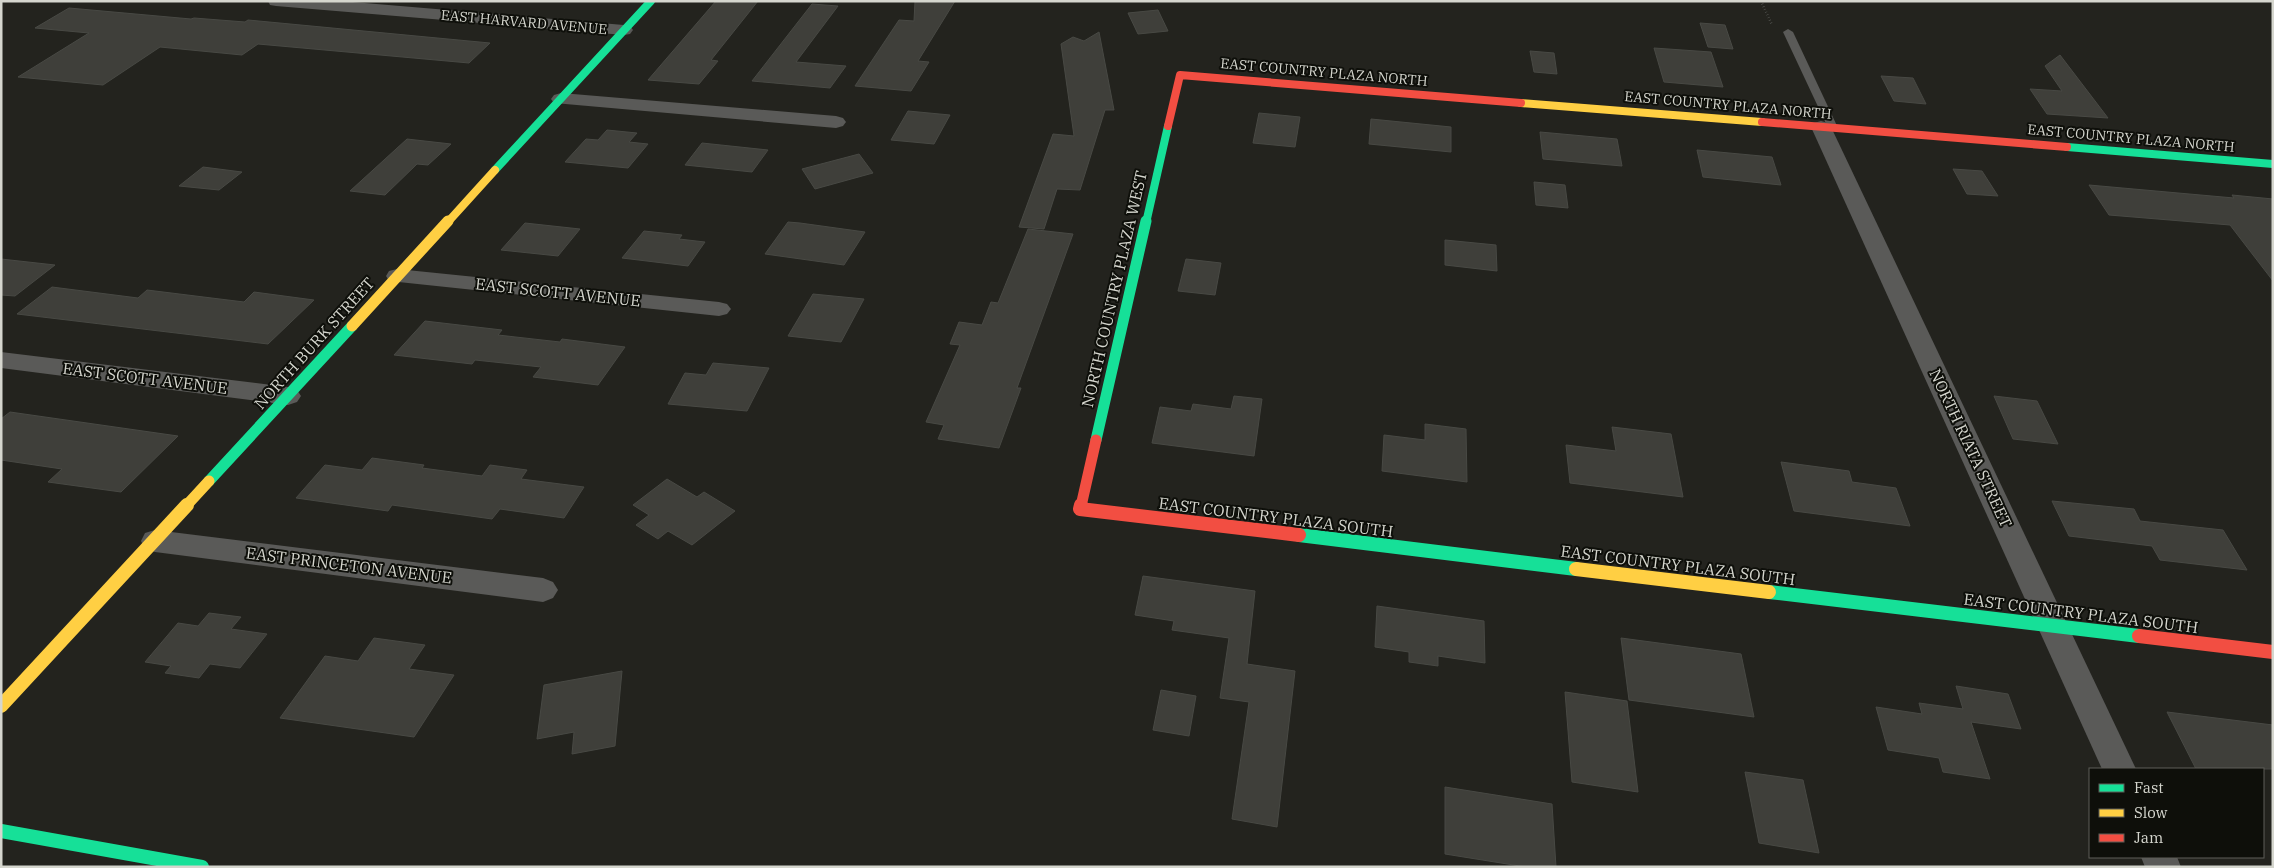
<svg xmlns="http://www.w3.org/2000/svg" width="2274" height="868" font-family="'IBM Plex Serif',serif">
	<rect width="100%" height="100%" fill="#23231e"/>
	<g fill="#3f3f3a" stroke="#484944">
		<polygon points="716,1 758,1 711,60 718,61 699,84 648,80"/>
		<polygon points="915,1 955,1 918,61 929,62 911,91 855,86 899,20 914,21"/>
		<polygon points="812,4 838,6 796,62 846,66 830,88 752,81"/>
		<polygon points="69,8 191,19 194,18 245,22 248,20 490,43 469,63 258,44 242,55 160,47 103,85 18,77 89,33 35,28"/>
		<polygon points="1158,10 1168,31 1138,34 1128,13"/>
		<polygon points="1700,23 1725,25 1733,49 1708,47"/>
		<polygon points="1099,32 1114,110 1105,110 1080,190 1057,189 1044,229 1019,227 1053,134 1074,136 1061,44 1073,37 1084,41"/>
		<polygon points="1654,48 1711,52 1723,87 1664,82"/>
		<polygon points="1530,51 1554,53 1557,74 1534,72"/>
		<polygon points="2060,55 2108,118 2047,114 2030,89 2062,91 2045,66"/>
		<polygon points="1881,76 1913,78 1926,104 1894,101"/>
		<polygon points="908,111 950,115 934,144 891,140"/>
		<polygon points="1259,113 1300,117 1295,147 1253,143"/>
		<polygon points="1371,119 1451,127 1451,152 1369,144"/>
		<polygon points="607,130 637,133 629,142 648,144 628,168 565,162 586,139 598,140"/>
		<polygon points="1540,132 1617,139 1622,166 1543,159"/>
		<polygon points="407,139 451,144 428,165 417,164 385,195 350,191"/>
		<polygon points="702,143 768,150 752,172 685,165"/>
		<polygon points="1697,150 1772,157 1781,185 1703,177"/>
		<polygon points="859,154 873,173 815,189 802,169"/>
		<polygon points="203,167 242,172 219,190 179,186"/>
		<polygon points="1953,169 1982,171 1998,196 1967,194"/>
		<polygon points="1534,182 1565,185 1568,208 1536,205"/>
		<polygon points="2089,185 2234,198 2232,195 2273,199 2273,281 2230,225 2109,215"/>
		<polygon points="788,222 800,223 865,232 844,265 765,254"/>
		<polygon points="525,223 580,229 558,256 501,250"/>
		<polygon points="1028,229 1073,234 1017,388 1021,388 999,448 938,439 944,425 926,422 960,345 950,344 959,322 982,325 991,302 998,303"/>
		<polygon points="644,231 682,235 679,239 705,242 688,266 622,258"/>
		<polygon points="1445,240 1496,245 1497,271 1445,265"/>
		<polygon points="1,259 55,265 15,296 1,295"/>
		<polygon points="1186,259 1221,263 1215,295 1178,291"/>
		<polygon points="52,287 138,298 147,290 244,302 254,292 314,300 268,344 17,314"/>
		<polygon points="813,294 864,299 841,342 788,336"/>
		<polygon points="425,321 502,330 498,335 560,342 562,339 625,347 598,385 533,377 541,367 475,360 472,364 394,355"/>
		<polygon points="713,363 769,368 747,411 668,404 685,373 706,375"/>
		<polygon points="1234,396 1262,399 1254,456 1152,443 1160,407 1191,411 1193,404 1231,409"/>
		<polygon points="1994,396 2037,401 2058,444 2013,439"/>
		<polygon points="10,412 178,436 121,492 48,482 62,469 1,460 1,419"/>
		<polygon points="1425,424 1466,429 1467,482 1382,471 1384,435 1425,440"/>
		<polygon points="1612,427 1671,434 1683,497 1570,483 1566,445 1616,451"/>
		<polygon points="372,458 424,465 422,468 482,476 490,465 527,470 521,479 584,487 564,518 500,509 492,519 392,505 388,511 296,498 325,465 362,470"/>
		<polygon points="1781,462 1849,471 1852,482 1896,488 1910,526 1794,511"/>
		<polygon points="667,479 697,497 704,492 735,511 692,545 668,531 658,539 636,525 649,515 633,505"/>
		<polygon points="2052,501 2134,509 2140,521 2223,530 2247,570 2160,560 2152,546 2069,536"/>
		<polygon points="1143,576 1255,591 1247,664 1295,671 1277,827 1232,819 1249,702 1220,698 1229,638 1172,630 1174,621 1135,615"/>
		<polygon points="1377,606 1484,621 1485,663 1438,656 1438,666 1409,662 1409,652 1375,647"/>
		<polygon points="209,613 241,617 231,629 267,634 240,668 210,664 199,678 165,673 171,666 145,662 178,623 198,626"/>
		<polygon points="374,638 425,645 409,669 454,675 414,737 280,718 325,656 358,661"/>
		<polygon points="1621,638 1741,654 1754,717 1629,700"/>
		<polygon points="622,671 615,746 572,754 574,732 537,739 544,685"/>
		<polygon points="1956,686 2008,694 2021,729 1971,722 1990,779 1943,772 1939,758 1888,750 1876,707 1922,714 1919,703 1963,709"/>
		<polygon points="1161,690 1196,696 1189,736 1153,730"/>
		<polygon points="1565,692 1627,701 1638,792 1572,782"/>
		<polygon points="2167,712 2273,725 2273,769 2196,769"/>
		<polygon points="1745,772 1803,780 1819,853 1759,843"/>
		<polygon points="1445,787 1552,804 1556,867 1526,867 1445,854"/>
	</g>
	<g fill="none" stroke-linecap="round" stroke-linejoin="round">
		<polyline stroke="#61625f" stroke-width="2.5" stroke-dasharray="0.5 2.5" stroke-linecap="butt" points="1761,1 1772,25"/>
		<polygon fill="#5a5a58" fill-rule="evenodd" points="1788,29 1793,32 1838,128 1837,130 1829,130 1828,128 1783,32"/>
		<g fill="#5a5a58" fill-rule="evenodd">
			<polygon points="268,1 341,1 624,25 630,26 633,30 630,34 624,35 276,6 270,5"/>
			<polygon points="561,93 836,116 843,118 846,122 843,126 836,128 554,103 551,99 554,95"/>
			<polygon points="1821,121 1828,123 1831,127 2136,769 2102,769 1811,127 1814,123"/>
			<polygon points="397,269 719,302 727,304 731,309 727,314 719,316 389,281 386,276 389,271"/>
			<polygon points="1,352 288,387 297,390 301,396 297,402 288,405 1,368"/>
			<polygon points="155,530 543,578 553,582 558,590 553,598 543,602 155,552 145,549 141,541 145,533"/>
			<polygon points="2141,857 2177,857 2181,867 2145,867"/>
		</g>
		<g stroke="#16e098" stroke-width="8">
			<polyline points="2067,147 2273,164"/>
			<polyline points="495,170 651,1"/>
			<polyline points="1146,223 1168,126"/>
		</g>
		<g stroke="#16e098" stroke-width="11">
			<polyline points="1096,440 1146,221"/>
			<polyline points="209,481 352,326"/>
		</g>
		<g stroke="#16e098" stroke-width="14">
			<polyline points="1299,535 1576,569"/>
			<polyline points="1769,592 2139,636"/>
			<polyline points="1,831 202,867"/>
		</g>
		<g stroke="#ffcf43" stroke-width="8">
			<polyline points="1521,103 1762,122"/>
			<polyline points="447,223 495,170"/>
		</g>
		<g stroke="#ffcf43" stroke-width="11">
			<polyline points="352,326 448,221"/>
			<polyline points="186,506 209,481"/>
		</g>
		<g stroke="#ffcf43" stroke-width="14">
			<polyline points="1576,569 1769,592"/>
			<polyline points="1,706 187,505"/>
		</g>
		<g stroke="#f24e42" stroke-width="8">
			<polyline points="1762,122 2067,147"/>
			<polyline points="1168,126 1180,75 1521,103"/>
		</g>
		<polyline stroke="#f24e42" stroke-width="11" points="1081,506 1096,440"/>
		<g stroke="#f24e42" stroke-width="14">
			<polyline points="1081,505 1080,509 1299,535"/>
			<polyline points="2139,636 2273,652"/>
		</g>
	</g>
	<g text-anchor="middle" stroke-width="4" stroke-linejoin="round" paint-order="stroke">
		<g font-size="14" fill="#d5d6ce" stroke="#0e0f0a">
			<text transform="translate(524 22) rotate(5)" y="5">EAST HARVARD AVENUE</text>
			<text transform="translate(1324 72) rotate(5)" y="5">EAST COUNTRY PLAZA NORTH</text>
			<text transform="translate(1728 105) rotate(5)" y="5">EAST COUNTRY PLAZA NORTH</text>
			<text transform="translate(2131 138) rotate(5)" y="5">EAST COUNTRY PLAZA NORTH</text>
		</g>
		<g font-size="16" fill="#d5d6ce" stroke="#0e0f0a">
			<text transform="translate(1114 289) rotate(-77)" y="6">NORTH COUNTRY PLAZA WEST</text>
			<text transform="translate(558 292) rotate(6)" y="6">EAST SCOTT AVENUE</text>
			<text transform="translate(314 343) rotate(-48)" y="6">NORTH BURK STREET</text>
			<text transform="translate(145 378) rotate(7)" y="6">EAST SCOTT AVENUE</text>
			<text transform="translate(1971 448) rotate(65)" y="6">NORTH RIATA STREET</text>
			<text transform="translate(1276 517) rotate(7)" y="6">EAST COUNTRY PLAZA SOUTH</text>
			<text transform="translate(349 565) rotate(7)" y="6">EAST PRINCETON AVENUE</text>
			<text transform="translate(1678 565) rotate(7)" y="6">EAST COUNTRY PLAZA SOUTH</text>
			<text transform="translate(2081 613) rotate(7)" y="6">EAST COUNTRY PLAZA SOUTH</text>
		</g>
	</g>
	<rect width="2274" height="868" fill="none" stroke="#d5d6ce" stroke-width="5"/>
	<rect x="2089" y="768" width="175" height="90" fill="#0e0f0a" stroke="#5e5f58"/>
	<rect x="2099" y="784" width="25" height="8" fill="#16e098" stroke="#5e5f58"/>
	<text x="2134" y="793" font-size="15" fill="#d5d6ce">Fast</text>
	<rect x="2099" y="809" width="25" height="8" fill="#ffcf43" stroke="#5e5f58"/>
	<text x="2134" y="818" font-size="15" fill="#d5d6ce">Slow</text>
	<rect x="2099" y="834" width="25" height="8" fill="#f24e42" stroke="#5e5f58"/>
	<text x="2134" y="843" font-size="15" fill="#d5d6ce">Jam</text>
</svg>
